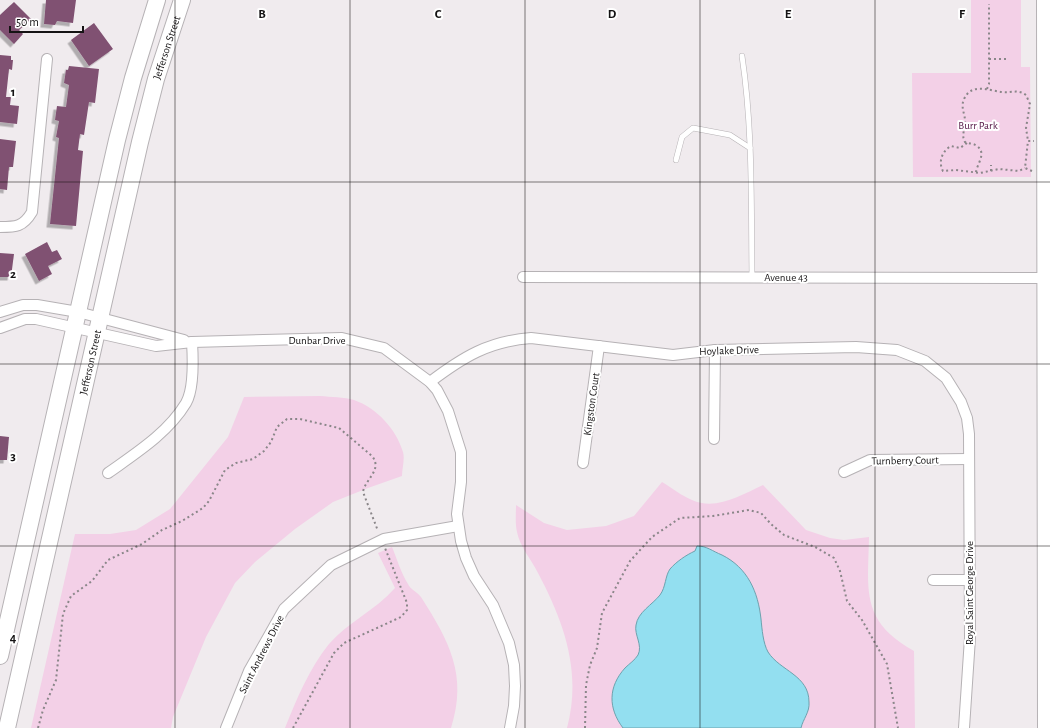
<svg xmlns="http://www.w3.org/2000/svg" width="1050" height="728" font-family="'Alegreya Sans',sans-serif">
	<defs>
		<filter id="shadow"><feDropShadow dx="-3.5" dy="3.5" stdDeviation="0" flood-color="#0004"/></filter>
	</defs>
	<rect width="100%" height="100%" fill="#f0ebee"/>
	<g fill="#f3d0e7">
		<polygon points="971,0 1021,0 1021,67 1030,67 1031,177 913,177 912,73 971,73"/>
		<path d="M 320,396 C 331,397 344,397 354,400 C 377,408 396,429 403,452 C 405,459 402,469 402,476 L 368,488 L 333,502 L 295,529 L 255,562 L 235,583 L 206,637 L 173,717 L 171,728 L 31,728 L 75,534 L 110,534 L 136,530 L 170,509 L 228,437 L 244,397 Z"/>
		<path d="M 662,482 C 672,488 682,496 692,500 C 716,511 741,495 763,485 L 806,530 L 830,538 L 844,540 L 869,537 C 868,590 860,621 914,651 L 915,728 L 567,728 C 582,672 564,622 538,573 C 531,559 520,547 517,532 C 515,524 516,513 516,505 L 544,523 L 567,530 L 606,526 L 634,516 Z"/>
		<path d="M 392,547 C 397,559 401,573 408,584 C 410,589 417,592 421,597 C 449,641 468,675 451,728 L 285,728 C 297,698 309,669 329,644 C 348,622 376,610 395,588 L 378,553 Z"/>
	</g>
	<path fill="#93dff0" stroke="#6da2ae" d="M 697,546 C 707,546 712,551 722,555 C 748,568 758,592 761,619 C 762,629 763,643 768,652 C 780,671 809,675 809,702 C 810,712 803,719 801,728 L 623,728 C 608,708 608,687 625,668 C 629,664 635,660 638,655 C 643,645 634,635 636,625 C 638,612 652,605 660,595 C 666,587 665,576 670,569 C 676,562 686,555 695,551 Z"/>
	<g fill="#805172" filter="url(#shadow)">
		<polygon points="46,0 76,0 73,23 57,21 55,25 44,24"/>
		<polygon points="14,2 31,19 19,30 23,34 14,44 0,30 0,15"/>
		<polygon points="94,23 113,49 89,66 71,40"/>
		<polygon points="0,55 11,56 11,60 13,60 12,70 9,69 6,97 11,97 10,105 19,106 17,124 0,122"/>
		<polygon points="69,66 99,69 95,103 89,102 84,135 80,134 78,150 83,151 76,226 50,224 59,138 56,137 59,121 55,120 57,106 66,107 69,85 64,83 66,70 68,70"/>
		<polygon points="0,139 16,141 13,167 9,167 7,190 0,189"/>
		<polygon points="47,242 52,252 57,250 62,259 48,266 52,274 39,281 25,254"/>
		<polygon points="0,253 14,254 11,277 0,277"/>
		<polygon points="0,436 9,437 7,460 0,460"/>
	</g>
	<g fill="none" stroke-linecap="round" stroke-linejoin="round">
		<defs>
			<g id="lane">
				<path d="M 742,56 C 753,129 751,204 752,277"/>
				<polyline points="676,160 682,137 693,128 730,135 750,148"/>
			</g>
			<g id="street">
				<path d="M 0,227 C 16,227 23,227 32,212 L 47,59"/>
				<polyline points="523,277 1050,278"/>
				<polyline points="0,312 23,305 37,305 78,312 184,340"/>
				<polyline points="0,328 25,319 36,319 156,346 192,342 342,338 384,348 430,382 437,390 448,411 461,452 461,482 457,514 461,541 466,558 474,576 493,605 509,643 514,665 515,686 514,706 510,728"/>
				<path d="M 430,382 C 463,357 489,341 531,338 L 673,355 L 715,350 L 856,347 L 897,350 L 925,361 L 946,378 L 961,402 L 967,418 L 969,434 L 970,638 L 964,728"/>
				<polyline points="714,439 715,350"/>
				<polyline points="583,463 599,346"/>
				<polyline points="844,472 870,460 969,459"/>
				<path d="M 108,473 C 136,453 168,433 186,403 C 194,389 193,358 192,342"/>
				<polyline points="933,580 970,580"/>
				<polyline points="226,728 249,671 284,609 331,565 384,539 458,526"/>
			</g>
			<polyline id="secondary" points="1044,0 1045,728"/>
			<g id="primary">
				<polyline points="0,656 117,140 133,78 157,0"/>
				<path id="s1" d="M 7,728 L 140,142 L 156,79 L 182,0"/>
			</g>
		</defs>
		<use href="#lane" stroke="#b6b2b5" stroke-width="6"/>
		<use href="#street" stroke="#b6b2b5" stroke-width="12"/>
		<use href="#secondary" stroke="#b6b2b5" stroke-width="16"/>
		<use href="#primary" stroke="#b6b2b5" stroke-width="18"/>
		<g stroke="#8a8689" stroke-width="2" stroke-dasharray="2 3" stroke-linecap="butt">
			<polyline points="989,59 1006,59"/>
			<polyline points="987,89 989,84 989,4"/>
			<path d="M 967,143 L 960,148 L 951,146 C 942,151 938,162 943,171 L 956,170 L 980,173 L 999,169 L 1019,171 L 1025,168"/>
			<polyline points="991,171 991,165"/>
			<polyline points="1032,171 1025,168 1028,141 1034,141"/>
			<path d="M 976,172 C 977,164 987,153 977,146 C 973,143 969,144 965,142 C 961,135 965,130 965,124 C 966,115 960,108 964,99 C 972,82 989,91 1003,92 C 1012,93 1018,89 1026,95 L 1030,104 L 1026,128 L 1028,141"/>
			<path d="M 38,728 L 43,710 L 56,680 L 63,614 L 71,596 L 92,581 L 108,560 L 142,544 L 162,530 L 182,521 L 203,508 L 209,501 L 225,470 L 236,463 L 253,459 L 264,451 L 271,442 L 277,427 L 287,419 L 300,419 L 339,428 L 372,456 C 383,470 365,479 363,492 L 378,531"/>
			<polyline points="293,728 334,653 344,643 401,617 407,610 407,603 385,548"/>
			<polyline points="585,728 586,685 590,665 597,648 602,613 630,561 652,537 680,518 713,516 749,510 761,513 771,524 784,535 815,547 834,558 840,571 847,601 862,620 887,664 898,728"/>
		</g>
		<use href="#lane" stroke="#fff" stroke-width="5"/>
		<use href="#street" stroke="#fff" stroke-width="10"/>
		<use href="#secondary" stroke="#fff" stroke-width="14"/>
		<use href="#primary" stroke="#fff" stroke-width="16"/>
	</g>
	<path fill="none" stroke="#151314" stroke-width="1" stroke-opacity="0.55" d="M 175,0 L 175,728M 350,0 L 350,728M 525,0 L 525,728M 700,0 L 700,728M 875,0 L 875,728M 0,182 L 1050,182M 0,364 L 1050,364M 0,546 L 1050,546"/>
	<g text-anchor="middle" stroke-width="4" stroke-linejoin="round" paint-order="stroke">
		<g font-size="11" fill="#151314" stroke="#fff">
			<text dy="4" stroke="none"><textPath href="#s1" startOffset="699">Jefferson Street</textPath></text>
			<text x="786" y="281">Avenue 43</text>
			<text x="317" y="344">Dunbar Drive</text>
			<text transform="translate(729 350) rotate(-2)" y="4">Hoylake Drive</text>
			<text dy="4" stroke="none"><textPath href="#s1" startOffset="375">Jefferson Street</textPath></text>
			<text transform="translate(591 404) rotate(-82)" y="4">Kingston Court</text>
			<text transform="translate(905 460) rotate(-1)" y="4">Turnberry Court</text>
			<text transform="translate(969 593) rotate(-90)" y="4">Royal Saint George Drive</text>
			<text transform="translate(261 654) rotate(-63)" y="4">Saint Andrews Drive</text>
		</g>
		<g font-size="11" fill="#551746" stroke="#fff">
			<text x="978" y="129">Burr Park</text>
		</g>
	</g>
	<g font-size="13" text-anchor="middle" font-weight="bold" fill="#151314" stroke="#fff" stroke-width="4" stroke-linejoin="round" paint-order="stroke">
		<text x="262" y="18">B</text>
		<text x="438" y="18">C</text>
		<text x="612" y="18">D</text>
		<text x="788" y="18">E</text>
		<text x="962" y="18">F</text>
		<text x="13" y="96">1</text>
		<text x="13" y="278">2</text>
		<text x="13" y="460">3</text>
		<text x="13" y="642">4</text>
	</g>
	<path d="M10 26v6h73v-6" fill="none" stroke="#151314" stroke-width="2"/>
	<text x="16" y="26" font-size="12" fill="#151314" stroke="#ffffff" stroke-width="3" paint-order="stroke">50 m</text>
</svg>
